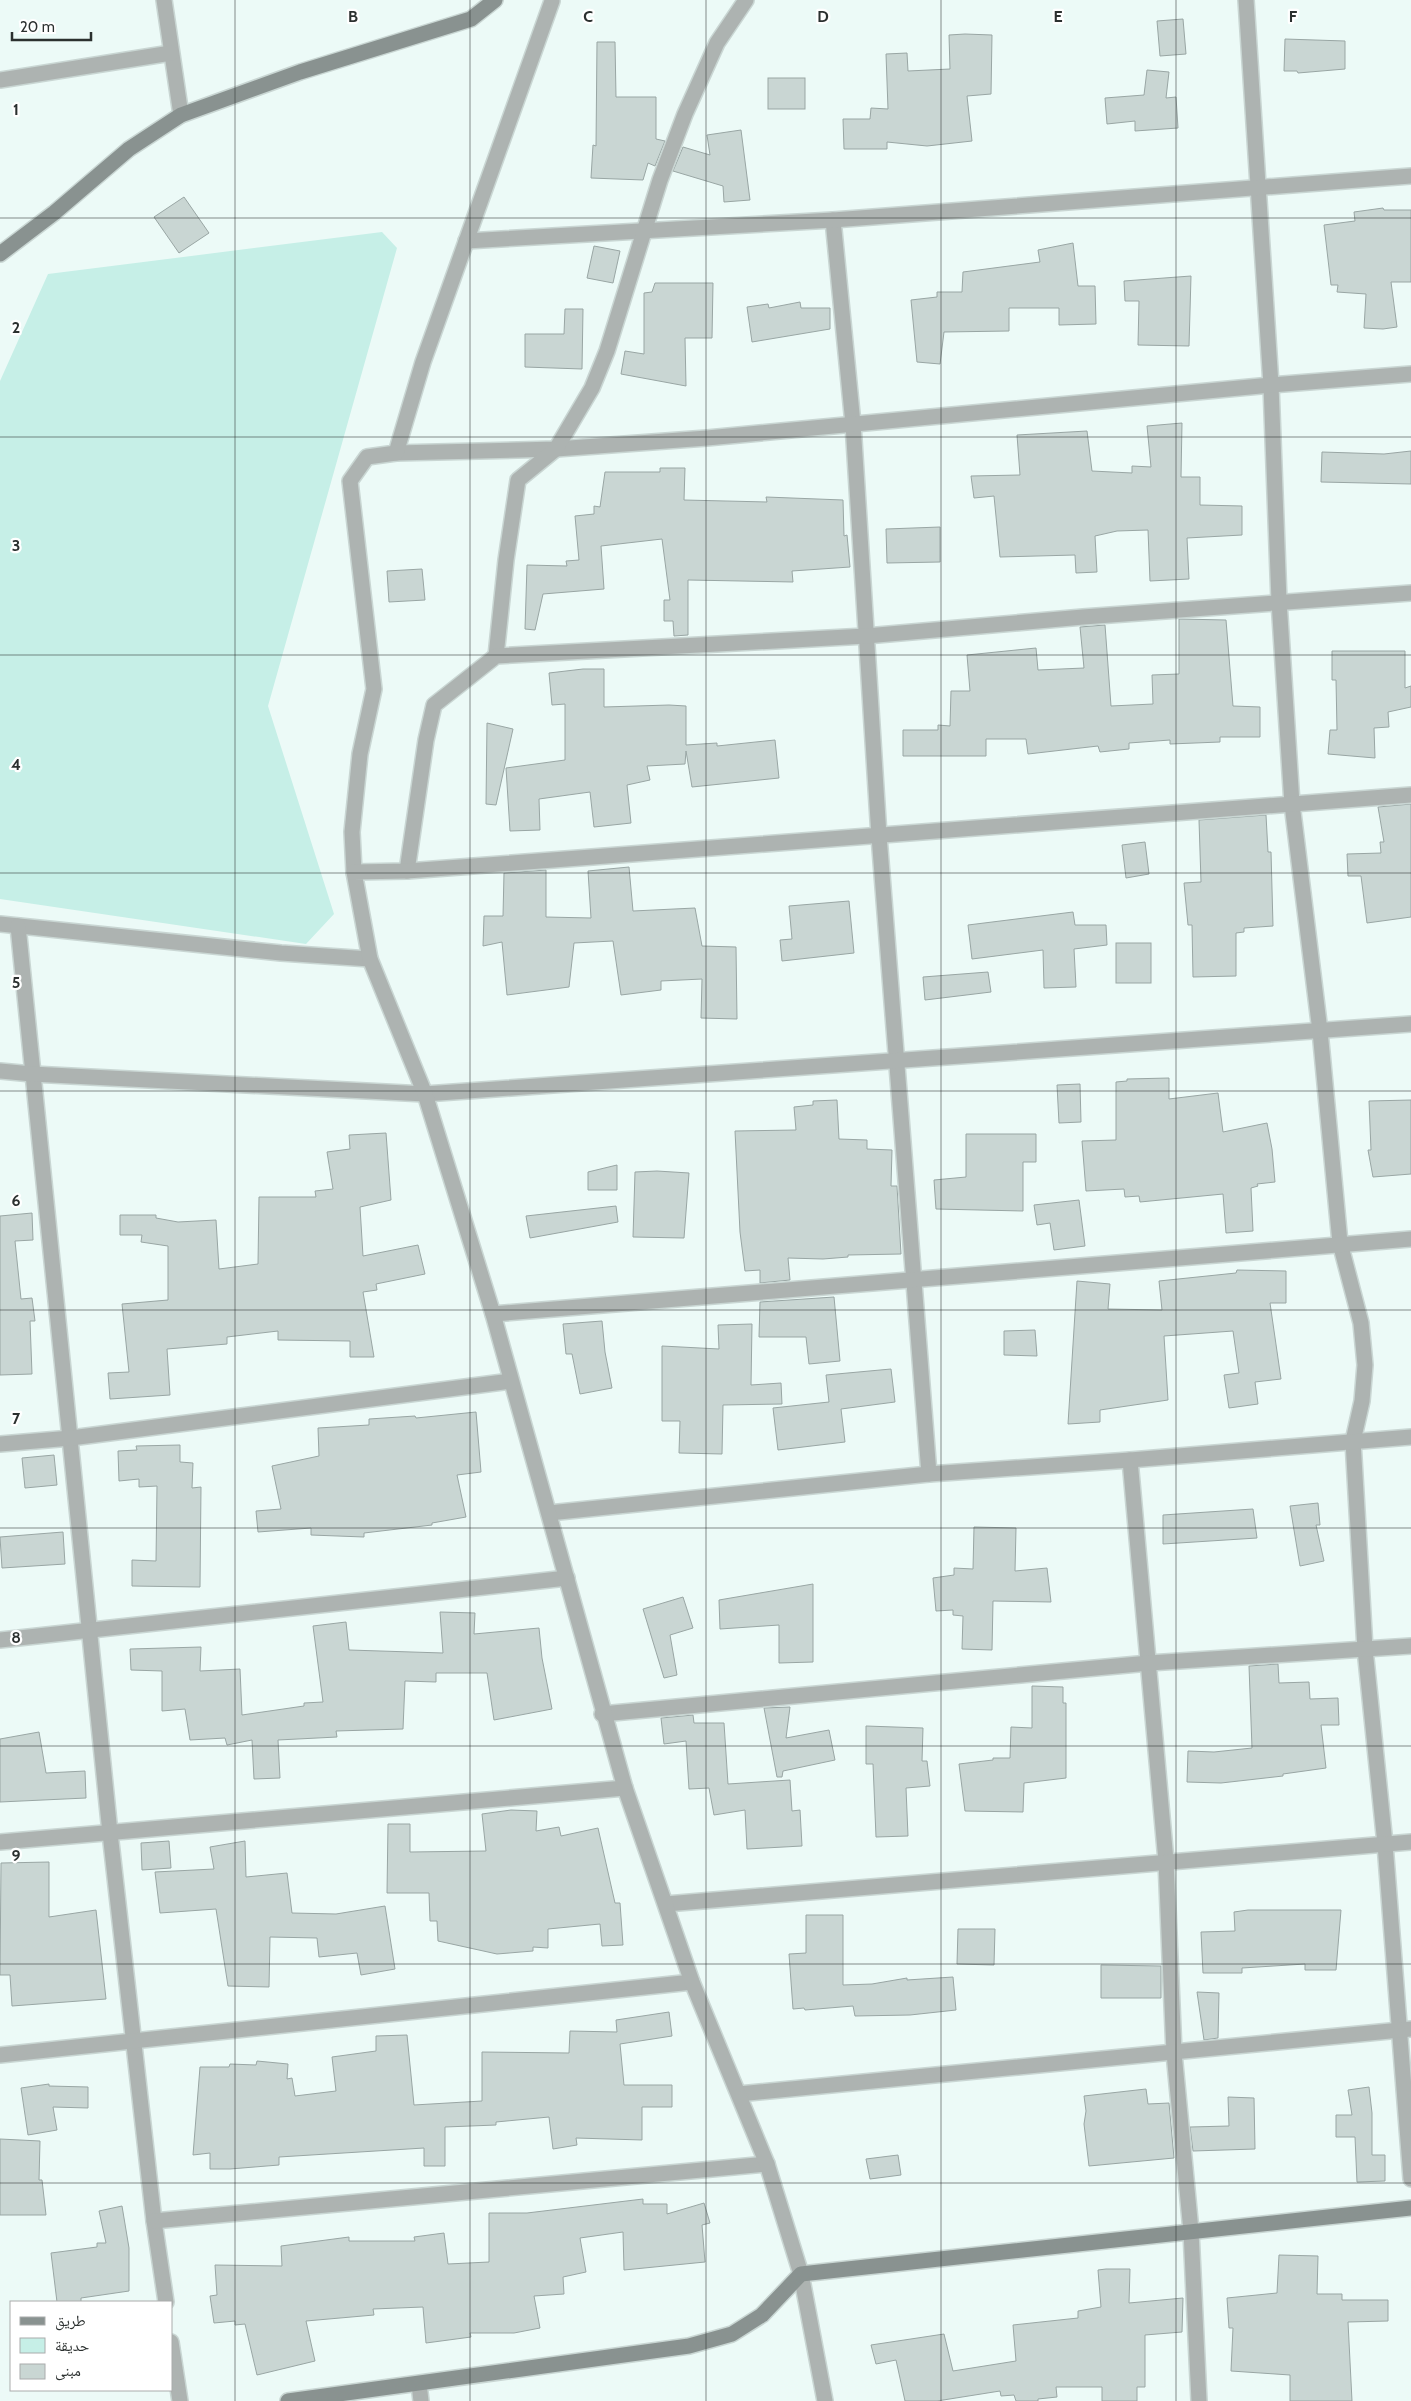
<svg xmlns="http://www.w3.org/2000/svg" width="1411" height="2401" font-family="Cabin,'Noto Naskh Arabic',sans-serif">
	<rect width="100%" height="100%" fill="#ecfaf7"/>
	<polygon fill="#c6efe7" points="382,232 397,248 268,706 334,914 306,944 0,899 0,381 48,274"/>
	<g fill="#c9d6d3" stroke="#99a6a4">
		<polygon points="1183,19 1186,54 1160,56 1157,21"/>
		<polygon points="965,34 992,35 991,94 967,96 972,141 927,146 887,142 887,149 844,149 843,119 870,119 871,108 888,109 886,54 907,53 908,71 950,69 949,35"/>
		<polygon points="1285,39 1345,41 1345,69 1298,73 1297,71 1284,71"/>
		<polygon points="597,42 615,42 616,97 656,97 656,139 665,141 655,166 648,163 643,180 591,178 593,145 596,146"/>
		<polygon points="1147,70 1169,72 1166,98 1176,97 1178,128 1135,131 1135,121 1107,124 1105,98 1144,95"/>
		<rect x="768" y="78" width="37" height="31"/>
		<polygon points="741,130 750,200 724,202 723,186 673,171 683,147 710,155 707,135"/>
		<polygon points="184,197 209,233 179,253 154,217"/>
		<polygon points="1383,208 1384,210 1411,210 1411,282 1391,282 1397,327 1383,329 1364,328 1366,294 1337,292 1338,285 1331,285 1324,225 1355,221 1354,212"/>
		<polygon points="1073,243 1078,286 1095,286 1096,324 1059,325 1059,308 1009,308 1009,331 944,332 940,364 917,362 911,300 937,297 937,292 962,292 963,272 1040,262 1038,250"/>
		<polygon points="594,246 620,251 613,283 587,278"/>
		<polygon points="1191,276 1189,346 1138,345 1139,301 1125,301 1124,281"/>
		<polygon points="655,283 713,283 712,338 685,338 686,386 621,374 625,351 644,354 644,293 652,292"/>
		<polygon points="800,302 801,308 830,308 830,329 752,342 747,307 768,304 769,308"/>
		<polygon points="565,309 583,309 582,369 525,367 525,334 564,334"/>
		<polygon points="1182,423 1181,477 1200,477 1200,505 1242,506 1242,535 1187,538 1189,579 1150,581 1148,530 1117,531 1095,536 1097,572 1076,573 1075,555 1000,557 994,496 974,498 971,476 1020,475 1017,435 1087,431 1092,471 1132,473 1132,466 1151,467 1147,426"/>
		<polygon points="1411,451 1411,484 1321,482 1322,452 1384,454"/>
		<polygon points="660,468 685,468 684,500 767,502 766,497 843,500 844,536 847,535 850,567 792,571 793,582 688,580 688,635 674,636 673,621 664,621 664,600 670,600 662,539 601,546 604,589 543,594 535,630 525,629 527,565 567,566 566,561 579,560 575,516 594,514 594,506 600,507 605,472 660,472"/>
		<polygon points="940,527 940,562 887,563 886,529"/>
		<polygon points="422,569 425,600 389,602 387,571"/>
		<polygon points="1179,619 1226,620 1233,706 1260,707 1260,737 1220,737 1220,742 1170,744 1170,740 1129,743 1129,749 1100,752 1098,746 1028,754 1026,739 986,739 986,756 903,756 903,730 938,730 938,725 950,726 951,691 970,691 967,655 1036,648 1038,670 1084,668 1080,627 1105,625 1111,706 1153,704 1152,675 1179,674"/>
		<polygon points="1332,651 1405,651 1405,688 1411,686 1411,707 1388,712 1389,727 1374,728 1375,758 1328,754 1330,730 1337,730 1336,680 1332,680"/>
		<polygon points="583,669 604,669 604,707 669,705 686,706 686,745 717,743 717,746 775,740 779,778 692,787 686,751 685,764 647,766 650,780 627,785 631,823 594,827 590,792 539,799 540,830 510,831 506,768 565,760 565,704 552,705 549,673"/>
		<polygon points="487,723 513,729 496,805 486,804"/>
		<polygon points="1411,804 1411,917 1367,923 1361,876 1348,876 1347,854 1381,853 1380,842 1384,842 1378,807"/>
		<polygon points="1266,815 1268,852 1271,852 1273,926 1244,928 1244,932 1236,933 1236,976 1193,977 1192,925 1188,925 1184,883 1201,882 1199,820"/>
		<polygon points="1145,842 1149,874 1126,878 1122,845"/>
		<polygon points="629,867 633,911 695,908 702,946 736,947 737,1019 701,1018 702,979 661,981 661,990 621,995 613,941 574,943 569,987 507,995 502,942 483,946 484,916 503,916 504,873 546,870 546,917 591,918 588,871"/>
		<polygon points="849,901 854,953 782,961 780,940 792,939 789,906"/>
		<polygon points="1073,912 1075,925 1106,925 1107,945 1074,949 1076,987 1044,988 1043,950 972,959 968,925"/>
		<rect x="1116" y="943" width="35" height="40"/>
		<polygon points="988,972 991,992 925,1000 923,977"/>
		<polygon points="1169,1078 1169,1099 1218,1093 1223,1132 1267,1123 1272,1149 1275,1182 1257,1184 1258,1186 1251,1188 1253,1231 1226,1233 1223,1194 1140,1202 1139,1196 1125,1197 1124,1189 1086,1191 1082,1141 1116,1140 1116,1082 1127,1081 1127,1079"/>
		<polygon points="1080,1084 1081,1122 1059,1123 1057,1085"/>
		<polygon points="837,1100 839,1139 867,1140 867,1149 892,1150 891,1186 897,1186 901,1254 848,1255 848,1257 823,1259 788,1258 790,1280 760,1283 760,1270 745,1271 740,1232 735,1131 796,1130 794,1107 813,1105 813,1101"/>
		<polygon points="1411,1100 1411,1174 1373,1177 1368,1150 1371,1150 1369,1101"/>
		<polygon points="386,1133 391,1200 360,1207 363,1256 418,1245 425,1274 376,1284 377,1290 363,1292 374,1357 350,1357 350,1341 278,1340 278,1331 227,1337 227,1344 167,1349 170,1395 110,1399 108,1373 129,1372 122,1304 168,1300 168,1246 141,1242 142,1235 120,1235 120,1215 156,1215 156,1218 178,1222 216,1220 219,1269 258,1264 259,1197 316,1197 315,1191 333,1189 327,1152 350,1149 349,1135"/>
		<polygon points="966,1134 1036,1134 1036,1162 1023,1162 1023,1211 936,1209 934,1180 966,1177"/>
		<polygon points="617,1165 617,1190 588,1190 588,1172"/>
		<polygon points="657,1171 689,1173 684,1238 633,1237 635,1172"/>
		<polygon points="1079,1200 1085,1246 1054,1250 1050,1223 1037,1225 1034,1205"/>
		<polygon points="616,1206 618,1222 530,1238 526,1216"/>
		<polygon points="32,1213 33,1240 15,1241 21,1299 32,1298 35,1321 30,1321 32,1374 0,1375 0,1216"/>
		<polygon points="1237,1270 1286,1271 1286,1303 1270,1303 1281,1379 1255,1382 1258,1404 1229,1408 1224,1375 1239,1373 1233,1331 1164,1336 1168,1400 1100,1410 1100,1422 1068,1424 1077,1281 1110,1284 1108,1309 1162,1310 1159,1281 1236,1273"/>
		<polygon points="834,1297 840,1361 809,1364 806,1337 759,1337 760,1302"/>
		<polygon points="602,1321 605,1352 612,1388 580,1394 572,1354 566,1354 563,1324"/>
		<polygon points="752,1324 751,1385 781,1383 782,1404 723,1405 722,1454 679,1453 680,1421 662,1421 662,1346 719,1349 718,1325"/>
		<polygon points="1035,1330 1037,1356 1004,1355 1004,1331"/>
		<polygon points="891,1369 895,1402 841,1409 845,1442 778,1450 773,1408 829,1402 826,1375"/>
		<polygon points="476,1412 481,1472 457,1475 466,1517 432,1523 432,1525 364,1533 364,1537 311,1535 311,1528 258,1532 256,1511 281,1509 272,1466 319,1456 318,1428 369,1425 369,1419 415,1416 416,1418"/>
		<polygon points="180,1445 180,1462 193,1463 192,1488 201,1487 200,1587 132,1586 132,1560 156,1561 157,1486 139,1487 139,1479 119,1481 118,1451 137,1450 136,1446"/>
		<polygon points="54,1455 57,1485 25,1488 22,1458"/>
		<polygon points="1318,1503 1320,1525 1316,1525 1324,1561 1300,1566 1290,1506"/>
		<polygon points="1253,1509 1257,1538 1163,1544 1163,1515"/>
		<polygon points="974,1527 1016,1528 1015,1571 1047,1568 1051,1602 993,1601 992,1650 962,1649 963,1616 953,1615 953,1610 936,1611 933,1578 954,1575 954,1568 973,1569"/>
		<polygon points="63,1532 65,1564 2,1568 0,1537"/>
		<polygon points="813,1584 813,1662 779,1663 779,1625 720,1629 719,1600"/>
		<polygon points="683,1597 693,1628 670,1635 677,1675 664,1678 643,1609"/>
		<polygon points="440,1612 475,1613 474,1634 539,1628 542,1658 552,1709 494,1720 487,1673 436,1673 436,1682 405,1681 403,1729 336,1731 337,1737 278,1740 280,1778 254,1779 252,1740 227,1745 225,1738 190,1740 185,1709 162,1711 162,1671 131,1670 130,1649 201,1647 200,1671 240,1669 242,1715 304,1706 304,1703 323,1702 313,1626 346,1622 349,1650 443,1653"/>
		<polygon points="1278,1664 1279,1683 1309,1682 1310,1699 1338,1698 1339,1725 1321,1725 1326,1768 1283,1774 1283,1776 1221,1783 1187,1782 1188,1751 1214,1752 1252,1748 1249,1666"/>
		<polygon points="1032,1686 1063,1687 1063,1703 1066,1703 1066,1778 1024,1783 1023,1812 965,1811 959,1764 993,1760 993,1758 1010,1758 1011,1727 1032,1728"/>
		<polygon points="790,1707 786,1738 829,1730 835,1760 783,1771 782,1777 777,1777 764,1708"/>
		<polygon points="693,1715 694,1723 724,1723 728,1784 790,1780 792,1811 800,1810 802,1846 747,1849 745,1810 714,1815 709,1788 689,1789 686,1741 664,1744 661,1718"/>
		<polygon points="866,1726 923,1728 922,1761 927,1761 930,1786 906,1788 908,1836 876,1837 873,1764 866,1764"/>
		<polygon points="39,1732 46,1773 85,1771 86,1798 0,1802 0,1739"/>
		<polygon points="511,1810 537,1811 536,1831 559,1827 561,1836 598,1828 615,1903 620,1903 623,1945 602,1946 600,1924 548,1929 548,1948 533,1947 533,1951 497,1954 438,1941 437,1921 430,1921 429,1893 387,1893 388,1824 410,1824 410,1852 486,1851 482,1814"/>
		<polygon points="169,1841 171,1868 142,1870 141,1843"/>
		<polygon points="245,1841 246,1877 287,1873 292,1913 336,1914 385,1906 395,1969 361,1975 357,1953 319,1957 317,1938 270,1937 269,1987 228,1986 216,1909 160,1913 155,1872 214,1869 210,1847"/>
		<polygon points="49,1862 49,1917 96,1910 106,1999 12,2006 10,1975 0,1975 1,1863"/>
		<polygon points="1248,1910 1341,1910 1336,1970 1305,1970 1305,1964 1242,1968 1242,1973 1203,1973 1201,1932 1235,1931 1234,1912"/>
		<polygon points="806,1915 843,1915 843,1985 872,1984 907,1978 907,1980 953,1977 956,2010 910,2015 855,2016 853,2006 805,2010 804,2008 793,2009 789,1954 806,1953"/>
		<polygon points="958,1929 995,1929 994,1965 957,1964"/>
		<polygon points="1101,1965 1161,1966 1161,1998 1101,1998"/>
		<polygon points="1197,1992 1219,1993 1218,2038 1204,2040"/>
		<polygon points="669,2012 672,2036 620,2044 624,2085 672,2085 672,2107 642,2107 642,2140 576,2138 577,2145 553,2149 549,2117 496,2122 496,2125 445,2127 445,2166 424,2166 424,2148 279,2157 279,2165 230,2169 210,2169 210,2153 193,2155 200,2067 229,2067 230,2064 256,2065 257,2061 288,2064 287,2079 292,2078 295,2096 336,2091 332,2057 376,2051 376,2036 407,2035 414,2105 482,2101 482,2052 569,2053 570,2031 617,2032 616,2020"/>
		<polygon points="49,2084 49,2086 88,2087 88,2108 53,2107 57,2130 28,2135 21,2088"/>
		<polygon points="1369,2087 1372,2113 1372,2155 1385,2155 1385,2181 1357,2182 1355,2137 1336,2137 1336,2115 1352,2115 1348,2090"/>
		<polygon points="1146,2089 1148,2104 1169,2103 1174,2158 1089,2166 1084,2124 1086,2111 1084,2096"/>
		<polygon points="1228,2097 1254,2098 1255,2149 1193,2151 1190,2127 1229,2126"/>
		<polygon points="0,2139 40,2141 39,2180 42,2180 46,2215 0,2215"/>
		<polygon points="898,2155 901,2175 870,2179 866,2159"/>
		<polygon points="643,2199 643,2204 667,2204 667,2214 704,2203 710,2223 702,2225 705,2262 624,2270 623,2232 580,2238 586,2272 563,2277 564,2294 534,2296 540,2328 514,2333 470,2333 471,2337 426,2343 423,2307 373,2309 374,2315 306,2321 315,2361 257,2375 245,2324 235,2325 235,2321 214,2323 210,2296 217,2295 215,2265 282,2266 281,2246 349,2237 349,2241 415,2241 414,2237 444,2233 448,2264 489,2262 489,2213 527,2213"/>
		<polygon points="122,2206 129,2248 129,2291 81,2298 81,2302 57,2302 51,2253 97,2247 97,2243 106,2243 99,2211"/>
		<polygon points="1279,2255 1318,2256 1317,2294 1342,2294 1342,2300 1388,2300 1388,2321 1348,2322 1352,2401 1290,2401 1290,2375 1231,2371 1233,2328 1229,2328 1227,2298 1277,2293"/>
		<polygon points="1106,2269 1130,2269 1129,2303 1183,2298 1182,2332 1145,2335 1145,2387 1137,2387 1137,2401 1102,2401 1102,2387 1056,2387 1057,2397 1038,2399 1038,2401 1016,2401 1014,2395 1001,2396 1000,2391 937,2401 905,2401 896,2360 876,2364 871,2345 944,2334 953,2371 1016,2361 1013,2325 1078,2318 1078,2311 1101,2307 1098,2270"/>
	</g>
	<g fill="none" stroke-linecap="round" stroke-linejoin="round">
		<defs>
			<g id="street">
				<polyline points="164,0 181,115"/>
				<polyline points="1246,0 1271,385 1279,601 1292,804 1320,1031 1340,1243 1361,1323 1365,1365 1362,1401 1353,1441 1365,1649 1385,1844 1411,2179"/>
				<polyline points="0,80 171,53"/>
				<polyline points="833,220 853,424 879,836 929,1474"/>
				<polyline points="466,241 833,220 1411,176"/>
				<polyline points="396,453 556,449 707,438 1271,385 1411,374"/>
				<polyline points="496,656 506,560 518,480 556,449 592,388 607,351 660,180 685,114 717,43 746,0"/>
				<polyline points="407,871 426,740 434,705 496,656 866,636 1083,617 1411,593"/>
				<polyline points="354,872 352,832 360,754 374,689 350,481 367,457 396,453 423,362 552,1"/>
				<polyline points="0,924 281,953 370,959"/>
				<polyline points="18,926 110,1833 154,2221 166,2302"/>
				<polyline points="0,1071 32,1074 425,1094 1411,1024"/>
				<polyline points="493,1314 1411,1239"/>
				<polyline points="0,1444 71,1438 511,1381"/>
				<polyline points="1130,1460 1166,1861 1174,2053 1191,2231 1199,2401"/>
				<polyline points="549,1513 929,1474 1130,1460 1411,1437"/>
				<polyline points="0,1640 567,1578"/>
				<polyline points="602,1714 1149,1663 1411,1646"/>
				<polyline points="0,1842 625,1788"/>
				<polyline points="666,1904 1411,1842"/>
				<polyline points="0,2055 692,1982"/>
				<polyline points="739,2094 1411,2029"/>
				<polyline points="154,2221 767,2164"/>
				<polyline points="171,2342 180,2401"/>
				<polyline points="419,2384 421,2401"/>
				<polyline points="825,2401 801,2274 767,2164 692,1982 625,1788 493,1314 425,1094 370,959 354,872 407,871 1411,795"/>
			</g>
			<g id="secondary">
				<polyline points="0,254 54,213 129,149 181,115 300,72 471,19 495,0"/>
				<polyline points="288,2401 689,2346 732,2334 762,2315 801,2274 1411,2208"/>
			</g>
		</defs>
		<use href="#street" stroke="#c9d6d3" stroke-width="18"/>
		<use href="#secondary" stroke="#c9d6d3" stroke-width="18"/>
		<use href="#street" stroke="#adb3b1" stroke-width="15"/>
		<use href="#secondary" stroke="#899290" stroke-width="15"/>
	</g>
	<path fill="none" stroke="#2b302f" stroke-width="1" stroke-opacity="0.55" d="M 235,0 L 235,2401M 470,0 L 470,2401M 706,0 L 706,2401M 941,0 L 941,2401M 1176,0 L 1176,2401M 0,218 L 1411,218M 0,437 L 1411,437M 0,655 L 1411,655M 0,873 L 1411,873M 0,1091 L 1411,1091M 0,1310 L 1411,1310M 0,1528 L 1411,1528M 0,1746 L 1411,1746M 0,1964 L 1411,1964M 0,2183 L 1411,2183"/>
	<g font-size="16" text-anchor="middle" font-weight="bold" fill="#2b302f" stroke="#fff" stroke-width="4.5" stroke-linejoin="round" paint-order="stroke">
		<text x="353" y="22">B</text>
		<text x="588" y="22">C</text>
		<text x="823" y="22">D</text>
		<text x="1058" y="22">E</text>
		<text x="1293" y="22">F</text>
		<text x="16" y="115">1</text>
		<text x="16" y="333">2</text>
		<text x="16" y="551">3</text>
		<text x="16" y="770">4</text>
		<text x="16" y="988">5</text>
		<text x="16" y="1206">6</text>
		<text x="16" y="1424">7</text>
		<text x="16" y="1643">8</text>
		<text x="16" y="1861">9</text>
	</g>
	<rect x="10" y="2301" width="162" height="90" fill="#ffffff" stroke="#aaacac"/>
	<rect x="20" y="2317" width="25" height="8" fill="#899290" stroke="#aaacac"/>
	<text x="55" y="2326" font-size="15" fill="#2b302f">طريق</text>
	<rect x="20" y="2338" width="25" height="15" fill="#c6efe7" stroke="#aaacac"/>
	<text x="55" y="2351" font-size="15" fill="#2b302f">حديقة</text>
	<rect x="20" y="2364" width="25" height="15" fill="#c9d6d3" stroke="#aaacac"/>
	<text x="55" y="2376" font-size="15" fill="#2b302f">مبنى</text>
	<path d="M12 32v8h79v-8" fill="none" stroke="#2b302f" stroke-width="2.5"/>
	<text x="20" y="32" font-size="15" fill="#2b302f" stroke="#ffffff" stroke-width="4" paint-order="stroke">20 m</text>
</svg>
